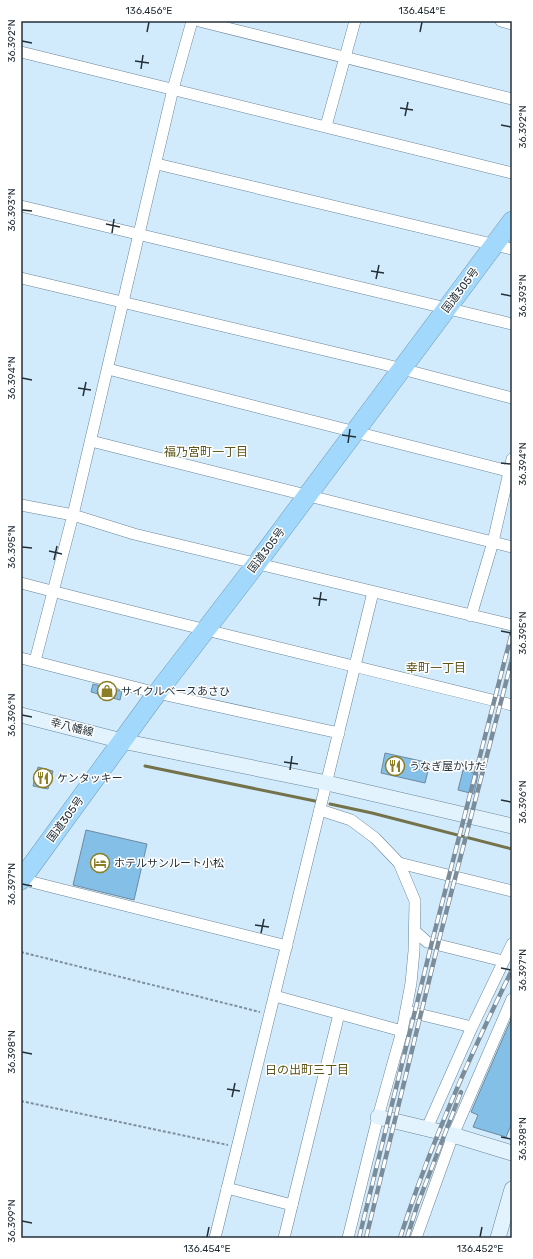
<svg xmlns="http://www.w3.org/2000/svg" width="533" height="1259" font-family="Rubik,'Noto Sans JP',sans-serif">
	<rect width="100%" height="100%" fill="#d2ebfc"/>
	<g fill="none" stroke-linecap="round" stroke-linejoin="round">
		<g stroke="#74724a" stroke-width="3">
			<polyline points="145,766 315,801"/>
			<polyline points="330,804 372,813 512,849"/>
		</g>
	</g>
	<g fill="#83bfe6" stroke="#6d8a9e">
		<polygon points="93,684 122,691 120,700 91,692"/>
		<polygon points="385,753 430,763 425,783 381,773"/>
		<polygon points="38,767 53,771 48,789 33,786"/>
		<polygon points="463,770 478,774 474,794 458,790"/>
		<polygon points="86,830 147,844 134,900 73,885"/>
		<polygon points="512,1017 512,1123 506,1137 473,1127 478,1115 471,1112"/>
	</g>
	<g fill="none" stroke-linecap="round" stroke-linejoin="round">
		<defs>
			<g id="street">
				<polyline points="199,21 512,99"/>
				<polyline points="501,21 512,24"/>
				<polyline points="21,52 512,173"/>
				<polyline points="326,126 355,21"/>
				<polyline points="157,164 512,249"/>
				<polyline points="21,206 512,324"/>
				<polyline points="21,278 383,364 512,398"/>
				<polyline points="108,369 512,472"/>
				<polyline points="91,441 512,547"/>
				<polyline points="21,505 73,515 134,534 512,625"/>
				<path d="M 21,583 C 184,626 348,664 512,705"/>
				<polyline points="471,616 493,542 512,459"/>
				<polyline points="21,658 157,693 339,733"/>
				<polyline points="35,661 73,515 173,89 192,21"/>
				<polyline points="320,810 351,820 375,838 399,863 415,901 414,951 411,983 402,1031 378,1117 348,1238"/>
				<polyline points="399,863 512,891"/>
				<polyline points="23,877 32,882 287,946"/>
				<polyline points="415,931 427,942 503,961"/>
				<polyline points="275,996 402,1031"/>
				<polyline points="406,1011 472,1027"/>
				<polyline points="427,1128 472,1027 512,944"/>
				<polyline points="227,1188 292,1205"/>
				<polyline points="215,1238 373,592"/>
				<polyline points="284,1238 339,1014"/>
				<polyline points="416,1238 453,1135 512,999"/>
			</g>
			<g id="secondary">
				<polyline points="21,715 122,741 327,783 512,826"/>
				<polyline points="378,1117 453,1135 512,1153"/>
				<polyline points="498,1238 512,1189"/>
			</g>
			<polyline id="highway" points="21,880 157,693 257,563 512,221"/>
		</defs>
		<use href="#street" stroke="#688598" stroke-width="12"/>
		<use href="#secondary" stroke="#688598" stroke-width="16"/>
		<use href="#highway" stroke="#759db7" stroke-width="20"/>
		<g stroke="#7e909d" stroke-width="2" stroke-dasharray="3 2" stroke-linecap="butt">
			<polyline points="21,952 260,1012"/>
			<polyline points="21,1101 228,1145"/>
		</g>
		<use href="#street" stroke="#fff" stroke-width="11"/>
		<use href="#secondary" stroke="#e3f3fe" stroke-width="15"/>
		<use href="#highway" stroke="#a1d8fc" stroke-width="19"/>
		<defs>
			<g id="rail">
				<polyline points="359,1238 433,938 512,632"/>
				<polyline points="366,1238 439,940 512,659"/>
				<path d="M 400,1238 C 430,1145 469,1057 512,970"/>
				<polyline points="407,1238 417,1206 461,1092"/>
			</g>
		</defs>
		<use href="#rail" stroke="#7b8d9a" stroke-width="4.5"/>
		<use href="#rail" stroke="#fff" stroke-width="3" stroke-dasharray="9" stroke-linecap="butt"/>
	</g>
	<path fill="none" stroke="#243038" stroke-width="1.5" d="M 147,32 L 149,22M 420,32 L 422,22M 22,41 L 32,43M 135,61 L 149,63M 141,69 L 143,55M 400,108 L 413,110M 405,116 L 408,102M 501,125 L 511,127M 22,210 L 32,211M 106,224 L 120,227M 112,233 L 114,219M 371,271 L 384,273M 376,279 L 379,265M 501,294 L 511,296M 22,378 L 32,380M 78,388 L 91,390M 83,396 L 86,382M 342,435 L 356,437M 348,443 L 350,429M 501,463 L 511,464M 22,547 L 32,548M 49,551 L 62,554M 54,560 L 57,546M 313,598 L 327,600M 319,606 L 321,592M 501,631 L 511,633M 22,715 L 32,717M 284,762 L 298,764M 290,770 L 292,756M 501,800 L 511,802M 22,884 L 32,886M 255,925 L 269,927M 261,933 L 264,919M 501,968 L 511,970M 22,1052 L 32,1054M 227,1089 L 240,1091M 232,1097 L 235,1083M 501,1137 L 511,1139M 22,1221 L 32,1223M 207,1237 L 209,1227M 480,1237 L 482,1227"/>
	<defs>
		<symbol id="shop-ring" viewBox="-11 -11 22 22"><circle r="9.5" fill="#fff" stroke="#8b7e25" stroke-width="1.5"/><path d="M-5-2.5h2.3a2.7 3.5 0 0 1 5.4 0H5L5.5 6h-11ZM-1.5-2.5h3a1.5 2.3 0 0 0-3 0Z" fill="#8b7e25"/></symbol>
		<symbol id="restaurant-ring" viewBox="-11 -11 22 22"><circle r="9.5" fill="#fff" stroke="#8b7e25" stroke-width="1.5"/><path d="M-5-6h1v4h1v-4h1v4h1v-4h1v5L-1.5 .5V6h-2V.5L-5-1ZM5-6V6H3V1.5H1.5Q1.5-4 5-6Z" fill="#8b7e25"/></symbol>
		<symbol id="hotel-ring" viewBox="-11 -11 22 22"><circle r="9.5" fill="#fff" stroke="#8b7e25" stroke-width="1.5"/><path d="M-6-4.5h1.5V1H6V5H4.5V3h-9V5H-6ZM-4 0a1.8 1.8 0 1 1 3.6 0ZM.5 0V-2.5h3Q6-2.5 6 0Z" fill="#8b7e25"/></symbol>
	</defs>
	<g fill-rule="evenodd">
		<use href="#shop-ring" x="96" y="680" width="22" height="22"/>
		<use href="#restaurant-ring" x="384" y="755" width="22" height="22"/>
		<use href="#restaurant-ring" x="32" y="767" width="22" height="22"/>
		<use href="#hotel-ring" x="89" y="852" width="22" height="22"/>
	</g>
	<g text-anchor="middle" stroke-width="3" stroke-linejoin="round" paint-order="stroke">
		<g font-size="11" fill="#243038" stroke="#fff">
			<text transform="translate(460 290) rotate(-53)" y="4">国道305号</text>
			<text transform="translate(266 550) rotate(-53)" y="4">国道305号</text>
			<text transform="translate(72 727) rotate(14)" y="4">幸八幡線</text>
			<text transform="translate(65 819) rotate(-54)" y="4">国道305号</text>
		</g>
		<g font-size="11" fill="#243038" stroke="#fff" text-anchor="start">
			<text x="121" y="695">サイクルベースあさひ</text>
			<text x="409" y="770">うなぎ屋かけだ</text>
			<text x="57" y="782">ケンタッキー</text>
			<text x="114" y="867">ホテルサンルート小松</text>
		</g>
		<g font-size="12" fill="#5d5417" stroke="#fff">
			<text x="206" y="456">福乃宮町一丁目</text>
			<text x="436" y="672">幸町一丁目</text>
			<text x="307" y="1074">日の出町三丁目</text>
		</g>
	</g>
	<rect width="533" height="1259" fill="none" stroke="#ffffff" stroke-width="44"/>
	<rect x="22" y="22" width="489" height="1215" fill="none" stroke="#243038" stroke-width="1.5"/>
	<g font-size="10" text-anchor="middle" fill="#243038">
		<text x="149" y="14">136.456°E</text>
		<text x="422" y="14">136.454°E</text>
		<text transform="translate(11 41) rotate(-90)" y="4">36.392°N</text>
		<text transform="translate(522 127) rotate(-90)" y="4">36.392°N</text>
		<text transform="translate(11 210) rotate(-90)" y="4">36.393°N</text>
		<text transform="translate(522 296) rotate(-90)" y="4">36.393°N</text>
		<text transform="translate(11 378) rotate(-90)" y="4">36.394°N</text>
		<text transform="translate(522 464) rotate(-90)" y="4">36.394°N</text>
		<text transform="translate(11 547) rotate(-90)" y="4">36.395°N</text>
		<text transform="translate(522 633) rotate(-90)" y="4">36.395°N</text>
		<text transform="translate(11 715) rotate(-90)" y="4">36.396°N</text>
		<text transform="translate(522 802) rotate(-90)" y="4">36.396°N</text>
		<text transform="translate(11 884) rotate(-90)" y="4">36.397°N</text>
		<text transform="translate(522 970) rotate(-90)" y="4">36.397°N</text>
		<text transform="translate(11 1052) rotate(-90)" y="4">36.398°N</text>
		<text transform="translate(522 1139) rotate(-90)" y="4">36.398°N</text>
		<text transform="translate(11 1221) rotate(-90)" y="4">36.399°N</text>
		<text x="207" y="1252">136.454°E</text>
		<text x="480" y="1252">136.452°E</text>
	</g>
</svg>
